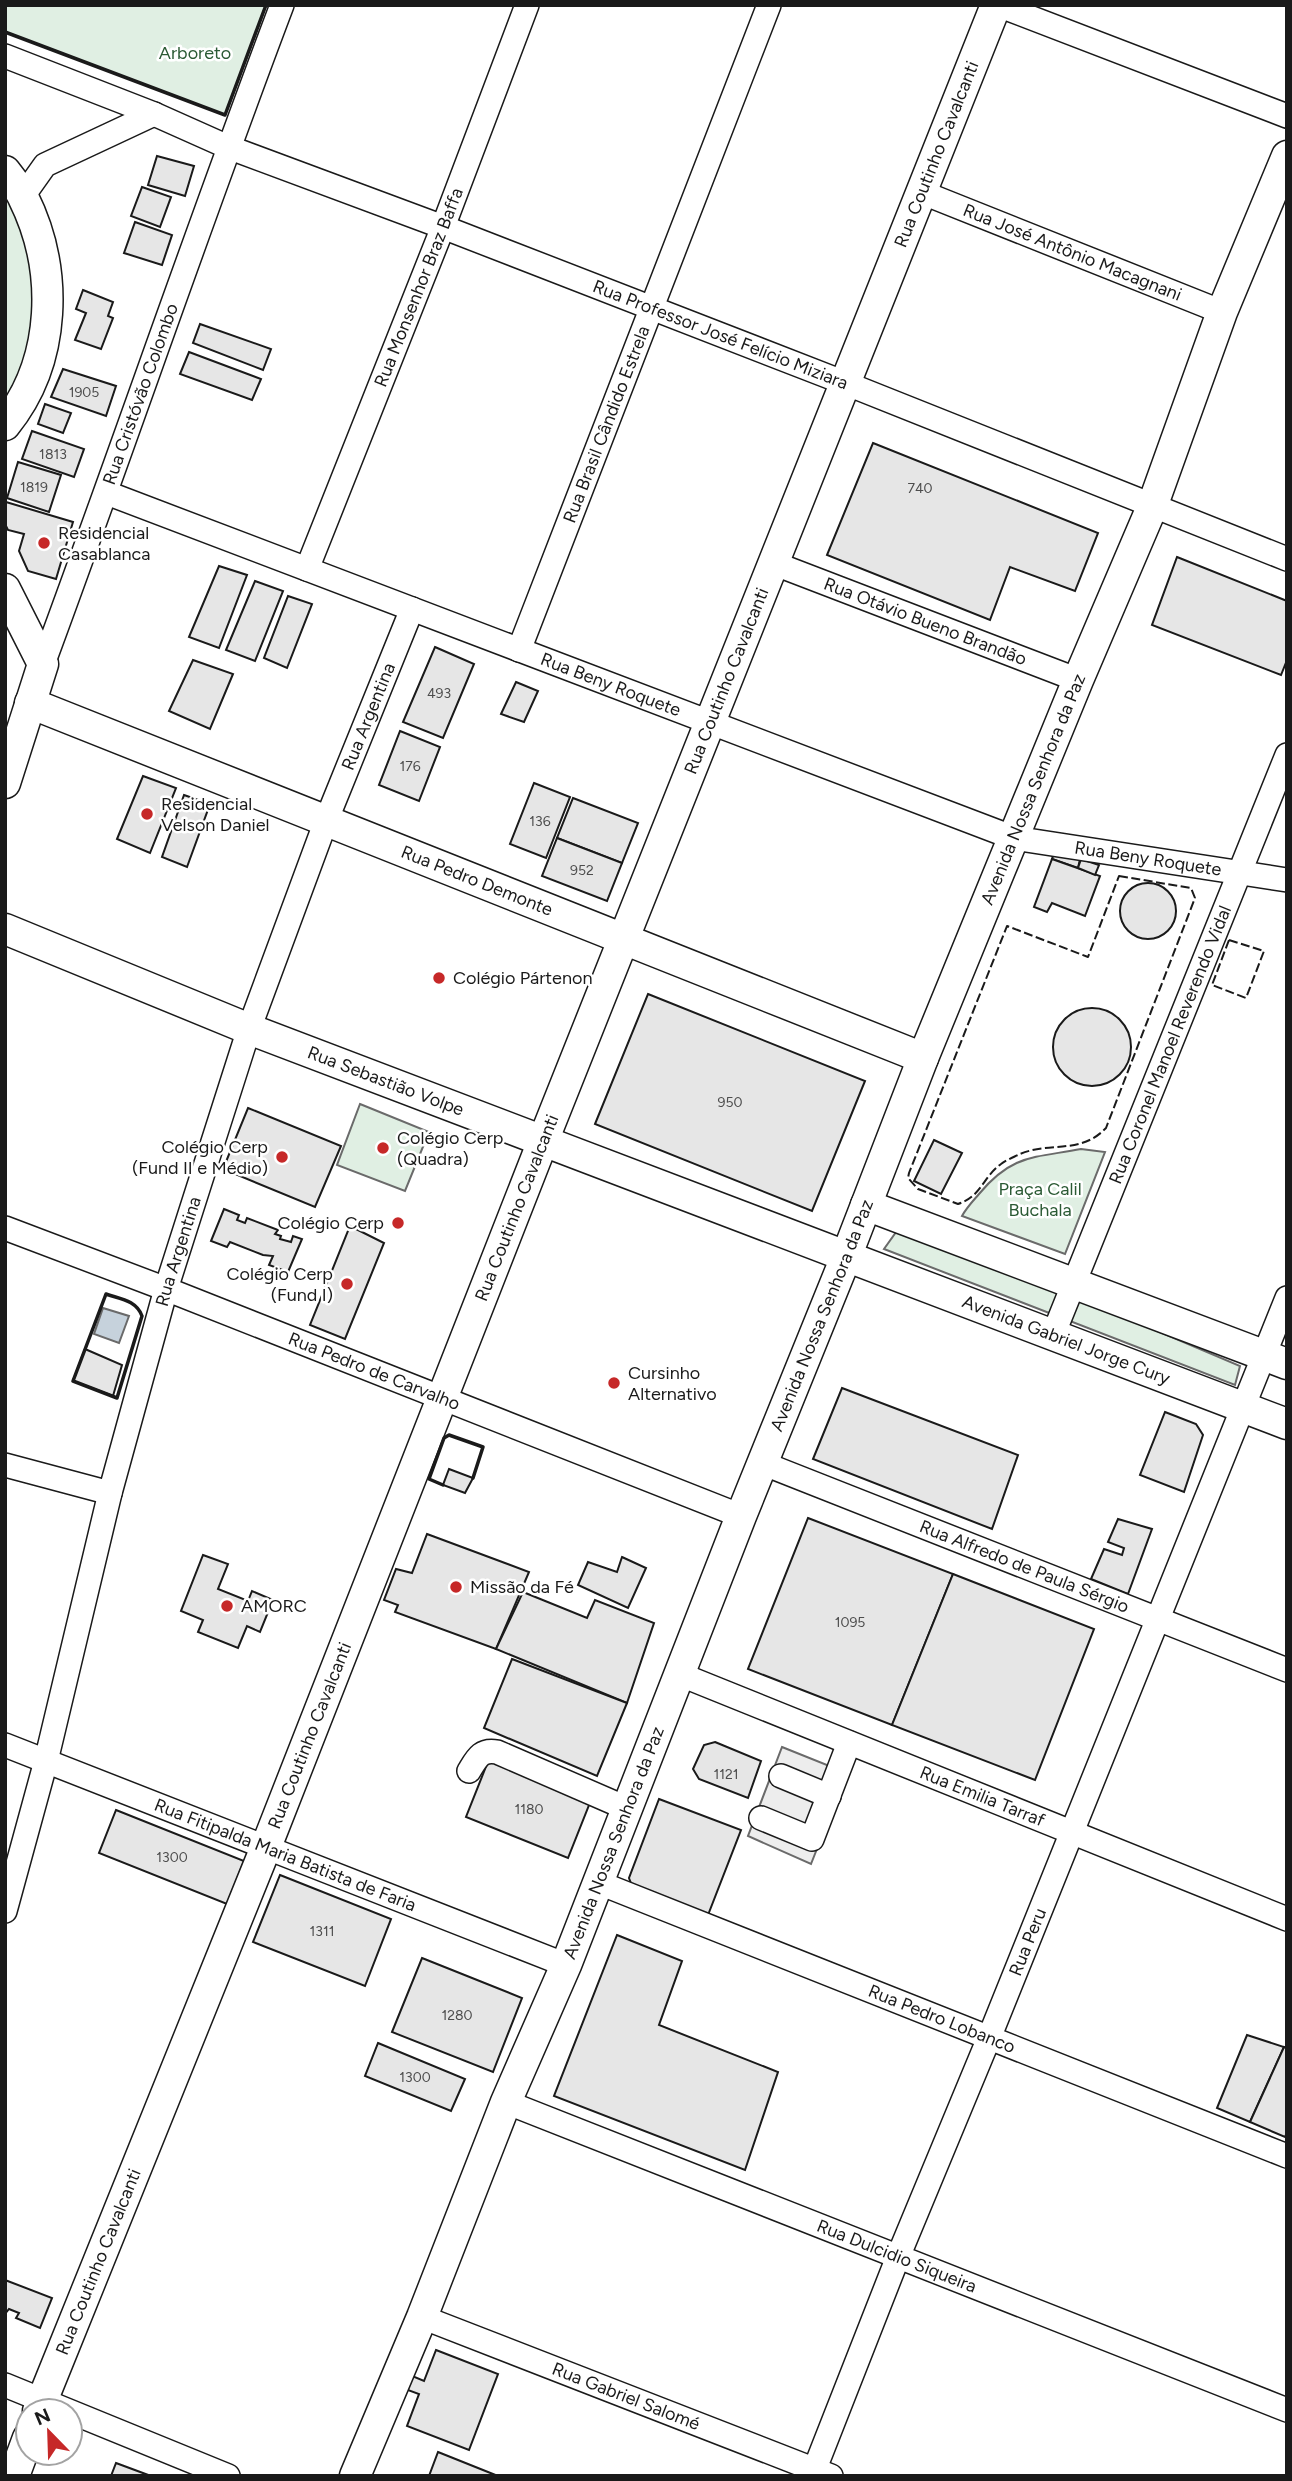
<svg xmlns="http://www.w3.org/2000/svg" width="1292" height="2481" font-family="Figtree,sans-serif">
	<rect width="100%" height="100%" fill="#fff"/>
	<g fill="#e0efe3" stroke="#6a6a6a" stroke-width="2">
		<polygon points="5,5 266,5 225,115 5,32"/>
		<path d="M 5,191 C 13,209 23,228 28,247 C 40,297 34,357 5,400 Z"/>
		<polygon points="360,1104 429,1132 405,1191 337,1165"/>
		<path d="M 1081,1149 L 1105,1152 L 1065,1254 L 962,1216 C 967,1207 973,1201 979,1194 C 1012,1154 1034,1158 1081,1149 Z"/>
		<polygon points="899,1228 1068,1293 1240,1366 1235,1385 884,1249"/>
	</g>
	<polygon fill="#ededed" stroke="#6a6a6a" stroke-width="2" points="782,1747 847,1773 811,1864 748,1836"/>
	<polygon fill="#c6d2dc" stroke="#6a6a6a" stroke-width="2" points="103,1308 129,1316 119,1343 94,1334"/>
	<g fill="#e6e6e6" stroke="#1a1a1a" stroke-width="2">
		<polygon points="157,156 194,166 185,196 148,185"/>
		<polygon points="142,187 171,197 160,227 131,216"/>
		<polygon points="135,222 172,235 162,265 124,253"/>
		<polygon points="83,290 113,302 108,316 113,318 101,349 75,340 86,313 76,309"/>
		<polygon points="200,324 271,349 263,370 193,343"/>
		<polygon points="189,352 261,379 252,400 180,374"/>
		<polygon points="63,369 116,386 106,416 51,397"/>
		<polygon points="45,404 71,413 63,433 38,424"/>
		<polygon points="32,431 84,449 74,477 22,459"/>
		<polygon points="873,443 1098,533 1075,591 1010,567 990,620 827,555"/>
		<polygon points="18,462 61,475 49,512 7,498"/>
		<polygon points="6,502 73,522 56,579 28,571 19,551 24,534 8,530 5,524"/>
		<polygon points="1177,557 1287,601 1287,660 1281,675 1152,625"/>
		<polygon points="219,566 247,575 219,648 189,637"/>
		<polygon points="255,581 283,591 255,661 226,650"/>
		<polygon points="288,596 312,604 287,668 264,658"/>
		<polygon points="435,647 474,664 443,738 403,722"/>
		<polygon points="193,660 233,674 210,729 169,711"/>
		<polygon points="516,682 538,691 524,722 501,714"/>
		<polygon points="400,731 440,747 419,801 379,785"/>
		<polygon points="143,776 176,788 150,853 117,839"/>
		<polygon points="534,783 570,797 546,858 510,844"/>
		<polygon points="184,795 210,804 187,867 162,857"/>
		<polygon points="573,798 638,823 622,863 557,838"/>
		<polygon points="557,838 622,863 607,901 542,876"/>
		<polygon points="1055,851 1081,855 1078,868 1052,859"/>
		<polygon points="1052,859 1100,876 1085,916 1052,903 1047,912 1034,907"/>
		<polygon points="1081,859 1099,865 1095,875 1078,868"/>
		<circle cx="1148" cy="911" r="28"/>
		<polygon points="648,994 865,1081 812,1211 595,1124"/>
		<circle cx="1092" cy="1047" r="39"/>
		<polygon points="248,1108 341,1146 315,1207 223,1169"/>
		<polygon points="934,1140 962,1153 941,1194 914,1181"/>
		<polygon points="224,1209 239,1215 237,1220 245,1223 247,1218 278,1230 275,1234 281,1236 280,1239 291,1242 293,1236 302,1239 288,1272 269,1265 273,1256 263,1255 230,1242 227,1247 211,1241"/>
		<polygon points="350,1226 384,1243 345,1339 310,1325"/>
		<polygon points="85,1349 122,1365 113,1396 73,1381"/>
		<polygon points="842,1388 1018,1455 992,1529 813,1459"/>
		<polygon points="1165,1412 1196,1424 1203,1435 1184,1492 1140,1475"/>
		<polygon points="449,1469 473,1478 465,1493 443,1485"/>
		<polygon points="808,1518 953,1574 892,1725 748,1669"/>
		<polygon points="1118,1519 1152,1529 1128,1594 1091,1579 1104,1549 1122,1555 1124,1548 1108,1542"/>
		<polygon points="427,1534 529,1572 496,1649 395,1612 398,1605 384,1600 396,1569 412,1573"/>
		<polygon points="203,1555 228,1564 218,1589 248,1601 252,1591 273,1600 260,1632 247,1626 238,1648 198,1632 203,1620 181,1611"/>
		<polygon points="622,1557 646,1568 628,1608 578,1585 588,1562 617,1572"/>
		<polygon points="953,1574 1094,1629 1035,1780 892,1725"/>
		<polygon points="523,1592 587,1618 595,1600 654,1623 627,1703 496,1649"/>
		<polygon points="512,1659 627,1703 597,1776 484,1728"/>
		<polygon points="715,1742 761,1761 748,1798 699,1779 693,1769 704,1745"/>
		<polygon points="489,1759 591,1800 568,1858 466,1817"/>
		<polygon points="659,1799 741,1830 708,1915 632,1886 629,1878"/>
		<polygon points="116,1810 244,1861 227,1904 99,1853"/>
		<polygon points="280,1875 391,1919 365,1986 253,1942"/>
		<polygon points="617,1935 682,1961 659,2025 778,2072 745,2170 554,2096"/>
		<polygon points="422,1958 522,1998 493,2072 392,2032"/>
		<polygon points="1247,2035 1284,2047 1250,2122 1217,2108"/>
		<polygon points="378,2043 465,2079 451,2111 365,2076"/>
		<polygon points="1284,2047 1287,2048 1287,2132 1285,2137 1250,2122"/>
		<polygon points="5,2280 52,2298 40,2328 16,2318 19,2313 9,2309 5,2314"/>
		<polygon points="436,2350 498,2374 469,2450 407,2426 419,2394 405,2389 410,2375 424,2381"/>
		<polygon points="438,2452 498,2476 429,2476"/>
		<polygon points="116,2463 151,2476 111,2476"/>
	</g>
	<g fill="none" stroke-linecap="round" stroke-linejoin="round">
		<defs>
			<g id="minor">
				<polyline points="998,5 1287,116"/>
				<path id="s1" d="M 5,56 L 154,114 L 228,147 L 443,227 L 845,383 L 1287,559"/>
				<path id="s2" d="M 921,192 L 1222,312"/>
				<polyline points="23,196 45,165 154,114"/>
				<path id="s3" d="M 107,493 L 1014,838 L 1287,880"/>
				<path id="s4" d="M 773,563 L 1078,680"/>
				<path id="s5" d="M 307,569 L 443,227 L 527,5"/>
				<path id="s6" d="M 519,650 L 769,5"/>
				<path id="s7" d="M 43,664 C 124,445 199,224 282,5"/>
				<path id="s8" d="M 5,1228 L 166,1289 L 741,1516"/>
				<path id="s9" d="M 1053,1335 L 1287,755"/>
				<path id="s10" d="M 762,1463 L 1287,1670"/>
				<polyline points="5,1465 110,1493"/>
				<path id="s11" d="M 679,1674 L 1287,1919"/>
				<path id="s12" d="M 5,1745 L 566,1965"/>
				<path d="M 469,1771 C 477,1758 481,1749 497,1752 L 626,1808"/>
				<polyline points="781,1776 829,1796"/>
				<polyline points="761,1818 812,1839 849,1743"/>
				<path id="s13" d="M 597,1882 L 1287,2156"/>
				<path id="s14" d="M 5,1911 L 46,1761 L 110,1493 L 166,1289 L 249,1029 L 326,821 L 412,609"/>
				<path id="s15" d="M 506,2102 L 1287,2410"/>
				<path id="s16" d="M 422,2317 L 831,2476"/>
				<polyline points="5,2385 228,2476"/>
				<path id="s17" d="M 812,2476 L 898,2257 L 989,2038 L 1287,1298"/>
			</g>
			<g id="major">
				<path d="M 5,171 C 11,179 19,188 23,197 C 59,269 57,361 5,425"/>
				<polyline points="5,589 43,664 5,783"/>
				<path id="s18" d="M 30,703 L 923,1058"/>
				<path id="s19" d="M 5,929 L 249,1029 L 1287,1424"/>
				<polyline points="866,1205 1287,1364"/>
				<path id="s20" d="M 38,2411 L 266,1847 L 543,1141 L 996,5"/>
				<polyline points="14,2476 28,2438"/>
				<path id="s21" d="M 355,2476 L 422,2317 L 506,2102 L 566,1965 L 741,1516 L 846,1257 L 923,1058 L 1078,680 L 1152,507 L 1222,312 L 1287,156"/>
			</g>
		</defs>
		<use href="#minor" stroke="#1a1a1a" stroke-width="26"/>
		<use href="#major" stroke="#1a1a1a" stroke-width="33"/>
		<use href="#minor" stroke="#fff" stroke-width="23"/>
		<use href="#major" stroke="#fff" stroke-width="30"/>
		<g stroke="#1a1a1a" stroke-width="2" stroke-dasharray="9 3.5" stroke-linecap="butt">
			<path d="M 1119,876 L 1191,888 L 1195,898 L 1106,1128 C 1080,1155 1051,1141 1020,1154 C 1014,1157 1006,1160 1001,1164 C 982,1178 982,1196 958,1204 L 918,1189 L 908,1178 L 909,1173 L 1007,926 L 1088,957 Z"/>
			<polygon points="1229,940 1264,951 1246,998 1212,985"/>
		</g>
		<g stroke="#1a1a1a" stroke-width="3.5">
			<polyline points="5,32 225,115 266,5"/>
			<path d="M 106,1294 C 120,1299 136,1300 142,1316 L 117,1398 L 73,1381 Z"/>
			<polyline points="443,1485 429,1479 444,1438 449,1435 483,1447 473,1478"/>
		</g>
	</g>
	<g fill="#c62828" stroke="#fff" stroke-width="2.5">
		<circle cx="44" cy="543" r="7"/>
		<circle cx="147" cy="814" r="7"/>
		<circle cx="439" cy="978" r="7"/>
		<circle cx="383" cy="1148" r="7"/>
		<circle cx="282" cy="1157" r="7"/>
		<circle cx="398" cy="1223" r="7"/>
		<circle cx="347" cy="1284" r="7"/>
		<circle cx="614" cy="1383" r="7"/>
		<circle cx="456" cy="1587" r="7"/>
		<circle cx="227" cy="1606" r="7"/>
	</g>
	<g text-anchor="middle" stroke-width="5" stroke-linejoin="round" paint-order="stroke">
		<g font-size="14" fill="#4d4d4d">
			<text x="84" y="397">1905</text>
			<text x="53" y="459">1813</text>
			<text x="34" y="492">1819</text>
			<text x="920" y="493">740</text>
			<text x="439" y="698">493</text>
			<text x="410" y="771">176</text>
			<text x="540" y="826">136</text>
			<text x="582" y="875">952</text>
			<text x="730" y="1107">950</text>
			<text x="850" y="1627">1095</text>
			<text x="726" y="1779">1121</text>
			<text x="529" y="1814">1180</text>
			<text x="172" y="1862">1300</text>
			<text x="322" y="1936">1311</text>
			<text x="457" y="2020">1280</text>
			<text x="415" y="2082">1300</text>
		</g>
		<g font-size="18" fill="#2b5a34" stroke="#fff">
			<text x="195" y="59">Arboreto</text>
			<text x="1040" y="1195">Praça Calil<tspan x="1040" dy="21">Buchala</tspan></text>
		</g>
		<g font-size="18" fill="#1a1a1a" stroke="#fff">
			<text dy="6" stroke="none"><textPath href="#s20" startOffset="2429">Rua Coutinho Cavalcanti</textPath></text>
			<text dy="6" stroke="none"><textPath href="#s2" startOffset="163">Rua José Antônio Macagnani</textPath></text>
			<text dy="6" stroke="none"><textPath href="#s5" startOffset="303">Rua Monsenhor Braz Baffa</textPath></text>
			<text dy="6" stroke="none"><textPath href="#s1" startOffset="768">Rua Professor José Felício Miziara</textPath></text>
			<text dy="6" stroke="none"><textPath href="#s7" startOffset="287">Rua Cristóvão Colombo</textPath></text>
			<text dy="6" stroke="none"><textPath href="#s6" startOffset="242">Rua Brasil Cândido Estrela</textPath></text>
			<text dy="6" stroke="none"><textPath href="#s4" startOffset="163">Rua Otávio Bueno Brandão</textPath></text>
			<text dy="6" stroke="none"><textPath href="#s20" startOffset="1862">Rua Coutinho Cavalcanti</textPath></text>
			<text dy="6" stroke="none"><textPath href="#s3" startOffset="539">Rua Beny Roquete</textPath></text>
			<text dy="6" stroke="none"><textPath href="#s14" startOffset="1250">Rua Argentina</textPath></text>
			<text dy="6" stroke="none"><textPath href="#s21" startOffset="1818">Avenida Nossa Senhora da Paz</textPath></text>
			<text dy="6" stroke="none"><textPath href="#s3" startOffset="1106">Rua Beny Roquete</textPath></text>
			<text dy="6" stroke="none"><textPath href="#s18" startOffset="481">Rua Pedro Demonte</textPath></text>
			<text dy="6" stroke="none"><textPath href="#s9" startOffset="313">Rua Coronel Manoel Reverendo Vidal</textPath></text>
			<text dy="6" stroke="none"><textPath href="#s19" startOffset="410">Rua Sebastião Volpe</textPath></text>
			<text dy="6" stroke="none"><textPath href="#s20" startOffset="1295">Rua Coutinho Cavalcanti</textPath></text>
			<text dy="6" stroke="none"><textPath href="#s14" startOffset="682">Rua Argentina</textPath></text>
			<text dy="6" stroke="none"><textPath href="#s21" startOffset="1251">Avenida Nossa Senhora da Paz</textPath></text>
			<text dy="6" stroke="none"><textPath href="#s19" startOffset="1138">Avenida Gabriel Jorge Cury</textPath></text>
			<text dy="6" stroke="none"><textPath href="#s8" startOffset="396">Rua Pedro de Carvalho</textPath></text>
			<text dy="6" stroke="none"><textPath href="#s10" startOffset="282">Rua Alfredo de Paula Sérgio</textPath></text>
			<text dy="6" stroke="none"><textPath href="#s20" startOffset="728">Rua Coutinho Cavalcanti</textPath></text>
			<text dy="6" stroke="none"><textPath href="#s11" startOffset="327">Rua Emilia Tarraf</textPath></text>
			<text dy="6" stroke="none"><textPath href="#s21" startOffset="684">Avenida Nossa Senhora da Paz</textPath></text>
			<text dy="6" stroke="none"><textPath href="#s12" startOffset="301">Rua Fitipalda Maria Batista de Faria</textPath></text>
			<text dy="6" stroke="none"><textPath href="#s17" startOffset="576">Rua Peru</textPath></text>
			<text dy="6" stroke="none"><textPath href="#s13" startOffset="371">Rua Pedro Lobanco</textPath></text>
			<text dy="6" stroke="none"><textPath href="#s15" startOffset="420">Rua Dulcidio Siqueira</textPath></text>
			<text dy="6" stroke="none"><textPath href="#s20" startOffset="161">Rua Coutinho Cavalcanti</textPath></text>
			<text dy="6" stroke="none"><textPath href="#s16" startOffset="219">Rua Gabriel Salomé</textPath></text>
		</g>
		<g font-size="18" fill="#1a1a1a" stroke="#fff" text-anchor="start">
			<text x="58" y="539">Residencial<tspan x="58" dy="21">Casablanca</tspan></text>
			<text x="161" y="810">Residencial<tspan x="161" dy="21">Velson Daniel</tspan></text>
			<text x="453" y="984">Colégio Pártenon</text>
			<text x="397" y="1144">Colégio Cerp<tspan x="397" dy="21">(Quadra)</tspan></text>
			<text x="268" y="1153" text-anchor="end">Colégio Cerp<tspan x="268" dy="21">(Fund II e Médio)</tspan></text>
			<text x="384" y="1229" text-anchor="end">Colégio Cerp</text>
			<text x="333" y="1280" text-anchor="end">Colégio Cerp<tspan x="333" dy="21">(Fund I)</tspan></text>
			<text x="628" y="1379">Cursinho<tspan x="628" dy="21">Alternativo</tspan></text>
			<text x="470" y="1593">Missão da Fé</text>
			<text x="241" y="1612">AMORC</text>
		</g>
	</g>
	<rect width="1292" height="2481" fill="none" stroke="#1a1a1a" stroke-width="14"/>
	<g transform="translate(49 2432) rotate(337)"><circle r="33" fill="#ffffff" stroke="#a3a3a3" stroke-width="2"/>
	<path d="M0-5L12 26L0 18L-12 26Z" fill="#c62828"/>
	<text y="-10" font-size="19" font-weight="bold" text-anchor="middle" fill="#1a1a1a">N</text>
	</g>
</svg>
